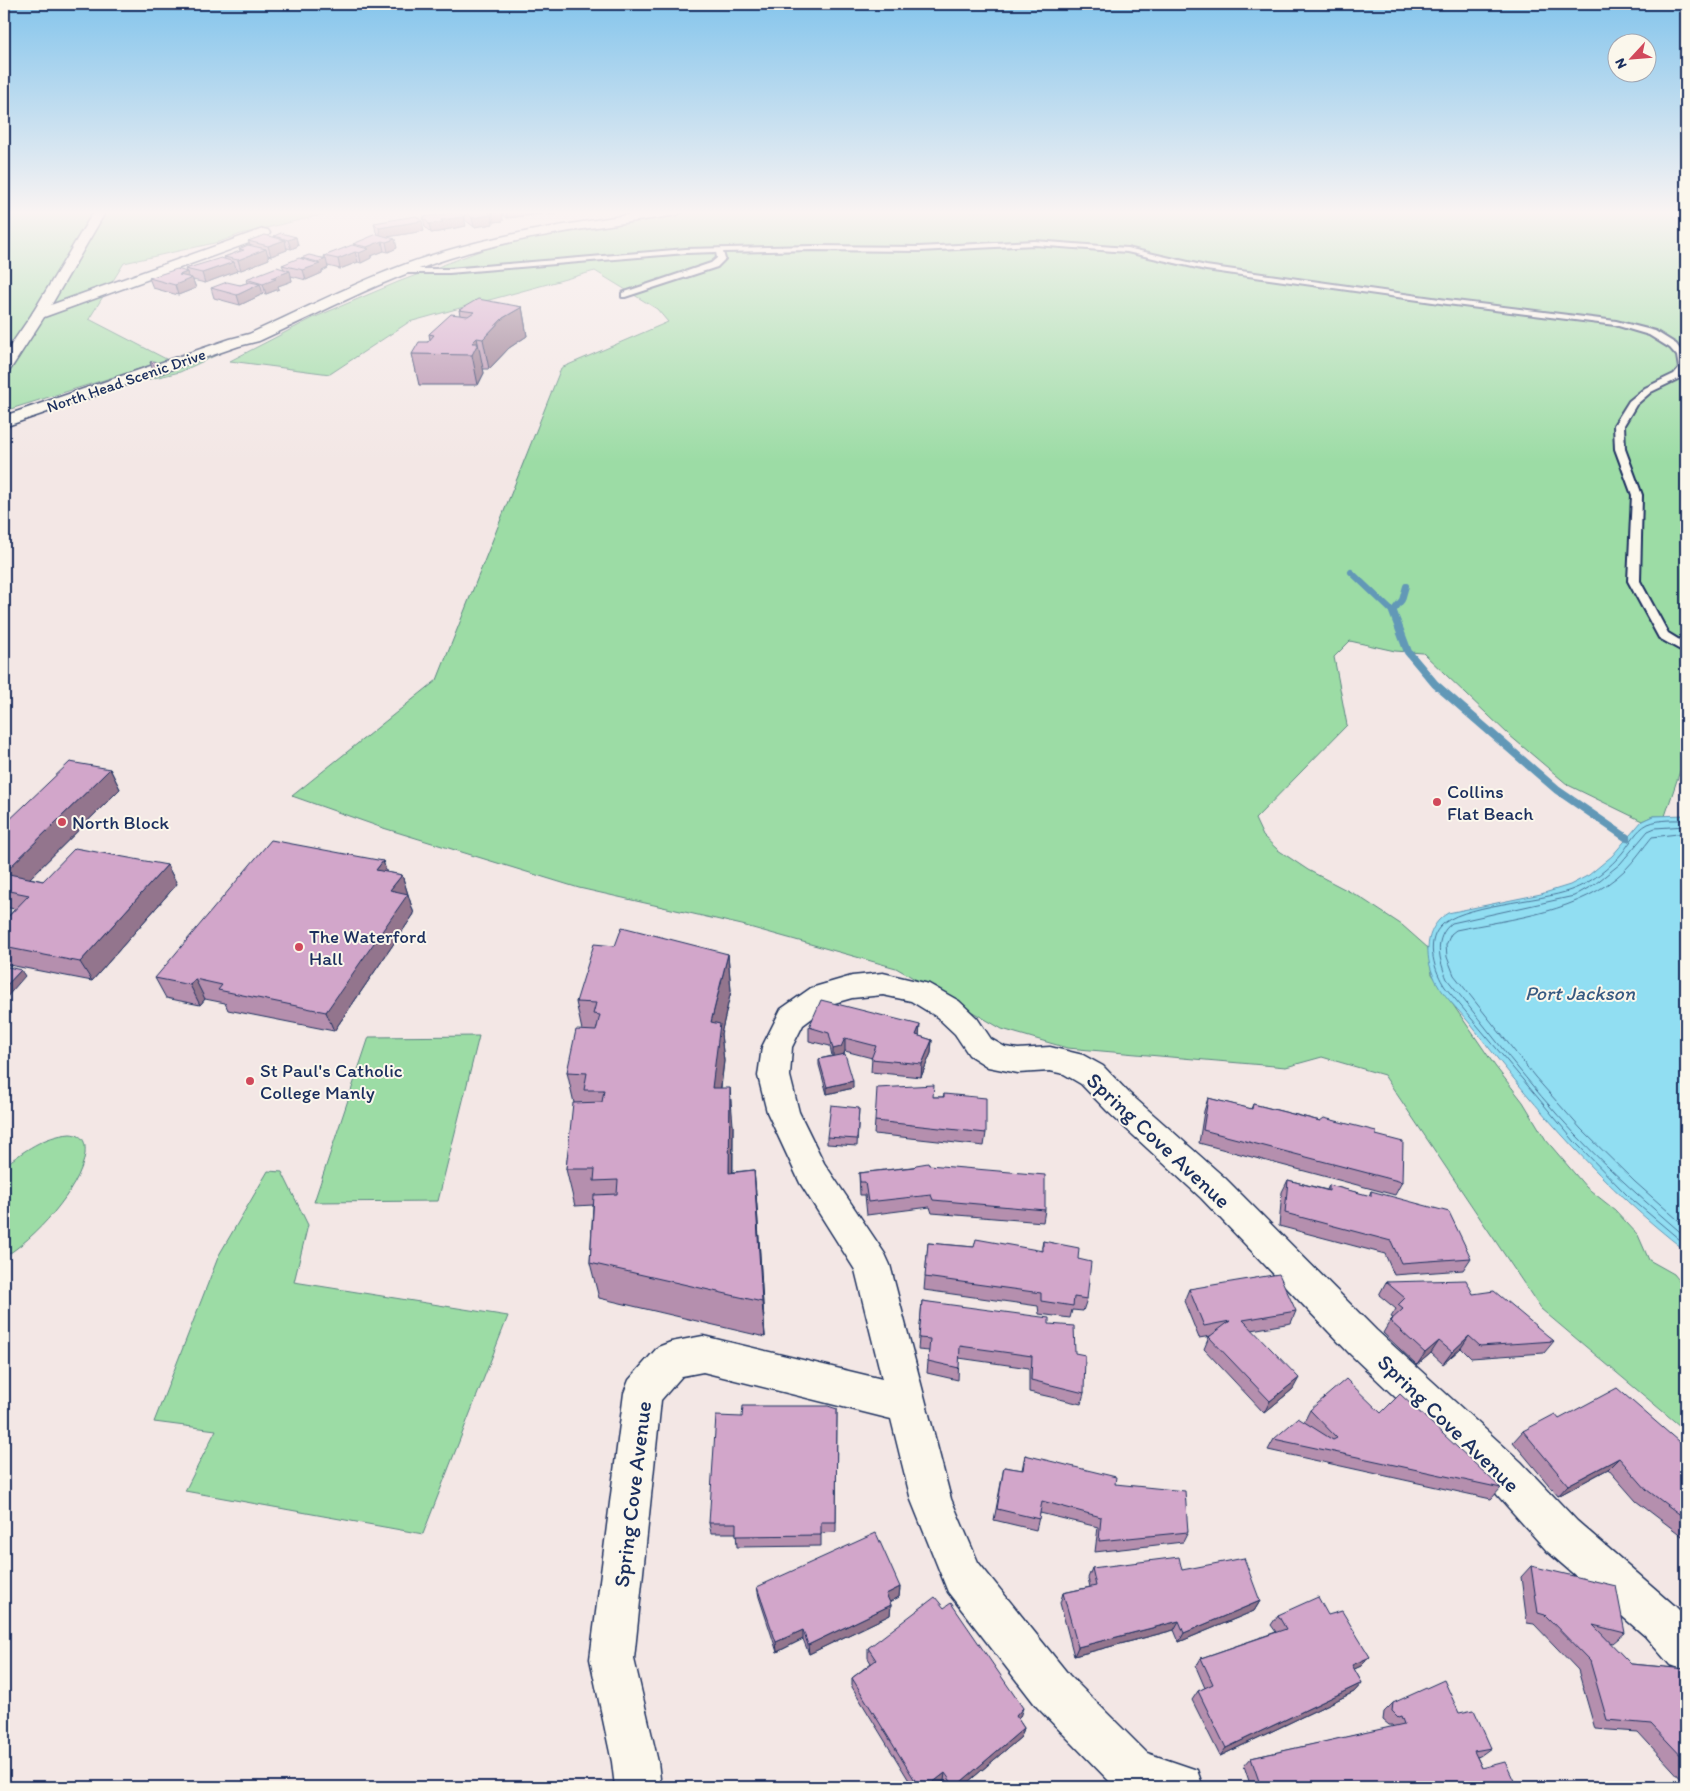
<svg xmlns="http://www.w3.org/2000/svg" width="1690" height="1791" font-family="Itim,sans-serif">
	<rect width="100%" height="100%" fill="#f3e7e5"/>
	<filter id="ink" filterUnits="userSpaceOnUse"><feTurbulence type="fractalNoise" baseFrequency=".02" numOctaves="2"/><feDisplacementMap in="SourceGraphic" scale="10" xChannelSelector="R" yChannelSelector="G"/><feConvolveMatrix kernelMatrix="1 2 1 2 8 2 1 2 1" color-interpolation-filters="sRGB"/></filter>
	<g filter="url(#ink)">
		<g fill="#9cdca5" stroke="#5c8682">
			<polygon points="4,211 338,211 241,234 219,242 124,263 89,319 168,360 4,411"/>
			<polygon points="691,211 1670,211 1682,230 1686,231 1686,753 1665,816 1653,816 1642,821 1568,785 1509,735 1423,653 1395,651 1350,641 1334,657 1347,725 1255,819 1263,836 1278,850 1308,870 1358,896 1402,925 1428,948 1432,974 1495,1066 1523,1102 1546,1140 1586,1187 1615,1210 1638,1235 1649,1260 1674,1274 1686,1289 1686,1431 1541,1309 1384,1075 1322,1057 1286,1067 1067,1048 1002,1029 896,968 742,925 579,888 380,827 292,796 437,680 561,368 668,322 657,309 595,271 409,322 330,374 230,361 313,318 398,282 501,243"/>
			<polygon points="218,353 221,353 180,372 120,386"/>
			<polygon points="479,1036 438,1201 314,1202 369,1037"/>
			<path d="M 70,1134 C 83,1135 86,1141 85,1154 C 80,1190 34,1239 4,1257 L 4,1166 C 24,1151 44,1136 70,1134 Z"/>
			<polygon points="268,1171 282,1172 308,1225 294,1282 508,1316 423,1534 185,1491 216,1430 154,1422 219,1255"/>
		</g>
		<path fill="#91def2" stroke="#6298b7" d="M 1686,815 L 1686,1251 C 1604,1188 1538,1111 1475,1030 C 1461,1011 1440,995 1432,972 C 1424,951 1427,925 1448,913 L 1541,894 L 1570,885 L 1589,875 L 1612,856 L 1642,821 L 1653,816 Z"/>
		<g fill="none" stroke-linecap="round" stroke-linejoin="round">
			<g stroke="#4a7599" stroke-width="1">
				<path d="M 1686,820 C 1674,820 1660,819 1648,824 C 1636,830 1631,842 1623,852 C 1610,868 1591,883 1571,890 C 1541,902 1459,904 1440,927 C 1425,943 1435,972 1445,987 L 1575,1142 L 1628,1196 L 1686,1245"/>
				<path d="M 1686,826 L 1655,828 L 1648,831 L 1620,864 L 1595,884 L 1574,896 L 1452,923 C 1433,938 1439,960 1447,979 C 1489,1031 1529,1085 1575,1134 C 1610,1171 1648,1204 1686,1237"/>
				<path d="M 1686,833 L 1652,837 C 1643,848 1635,860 1625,870 C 1580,913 1514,918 1456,930 L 1451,934 L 1446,945 L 1447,957 L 1454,975 L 1535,1077 L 1581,1129 L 1635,1182 L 1686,1227"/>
			</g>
			<g stroke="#6298b7" stroke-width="6">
				<polyline points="1351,572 1394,613"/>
				<polyline points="1393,611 1402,600 1406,586"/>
			</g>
			<polyline stroke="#6298b7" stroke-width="8" points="1393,612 1408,652 1435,684 1557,790 1627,838"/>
			<defs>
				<polygon id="service" points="1035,241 1127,248 1206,266 1447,300 1616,321 1655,331 1676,344 1685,356 1686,370 1680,378 1651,392 1636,405 1624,425 1625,449 1642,495 1640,581 1668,633 1686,644 1686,653 1659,638 1628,581 1632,495 1615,449 1614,425 1629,401 1645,388 1674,374 1679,368 1677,356 1670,348 1649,335 1615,325 1447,304 1206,270 1127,252 1035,245 919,251 812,250 723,252 725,259 717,267 625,297 622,297 622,293 711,263 717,258 716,252 686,253 449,273 403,273 399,271 403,269 449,269 686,249 812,246 919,247"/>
				<g id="minor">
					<polygon points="263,229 268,230 270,233 268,236 44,317 34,317 32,314 34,311"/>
					<polygon points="883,973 929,984 959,1001 977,1018 991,1039 1005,1047 1018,1049 1050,1047 1083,1055 1103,1066 1129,1093 1225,1178 1376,1330 1521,1462 1577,1521 1675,1606 1686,1617 1686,1671 1670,1665 1645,1636 1547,1551 1493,1490 1350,1354 1201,1198 1107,1111 1081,1084 1064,1074 1050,1071 1018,1073 988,1067 969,1055 955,1034 937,1017 911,1001 883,995 852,998 831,1004 803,1025 792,1047 790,1076 799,1112 824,1163 885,1254 890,1265 951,1499 978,1562 1069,1675 1147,1753 1197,1770 1203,1787 1115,1787 1037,1707 948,1592 911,1500 891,1419 703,1372 682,1376 661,1400 634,1659 658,1762 661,1787 615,1787 612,1762 590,1659 624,1393 629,1380 658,1347 671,1342 703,1336 882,1379 855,1270 800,1183 767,1112 758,1076 762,1047 781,1009 811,988 852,976"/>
				</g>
				<g id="tertiary">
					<polygon points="94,211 106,211 46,314 10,370 4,372 4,355 32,314"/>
					<path d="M 652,211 L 683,211 L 677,215 C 601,227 524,235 450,258 C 384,279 322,312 259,341 L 239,346 L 4,427 L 4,416 L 230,339 L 249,334 C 313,305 375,272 442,252 C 510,231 581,223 652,211 Z"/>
				</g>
			</defs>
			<use href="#service" stroke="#1b2f5e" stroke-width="4"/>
			<use href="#minor" stroke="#1b2f5e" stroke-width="3"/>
			<use href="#tertiary" stroke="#1b2f5e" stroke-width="3"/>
			<use href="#service" fill="#fbf7ec" fill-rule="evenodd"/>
			<use href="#minor" fill="#fbf7ec" fill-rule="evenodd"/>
			<use href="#tertiary" fill="#fbf7ec" fill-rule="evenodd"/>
		</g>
		<g fill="#b58fae" stroke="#1b2f5e">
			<polygon points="464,211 541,211 541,214 507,218 502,214 503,221 494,222 492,221 493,224 474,227 465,220"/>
			<polygon points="423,217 466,226 444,230 445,231 431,233 425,227"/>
			<polygon points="374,223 424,231 387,237 397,248 388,252 384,251 371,256 371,258 361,263 358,262 340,269 328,266 328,268 322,271 322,273 306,280 291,276 292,281 278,286 279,289 266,294 262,293 263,294 240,305 214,298 211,288 240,285 247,283 246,279 284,269 282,265 301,259 301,258 325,258 324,256 354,245 353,244 379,235 376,232"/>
			<polygon points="274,236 296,237 298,246 291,249 287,248 287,250 271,256 268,255 269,259 241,270 236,269 237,271 205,283 193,280 196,288 178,295 153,288 149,278 186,272 185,269 225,259 224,257 240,251 239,249 250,245 248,241 274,238"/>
			<polygon points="522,307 527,336 509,348 489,369 483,369 484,373 478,385 419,385 412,354 430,340 429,334 460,315 459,310"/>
			<polygon points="150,362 162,366 164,371 160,372 152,368"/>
			<polygon points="110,769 120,789 30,878 43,881 167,865 177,884 92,981 4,964 4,921 15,909 4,907 4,825"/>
			<polygon points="383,861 386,872 402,875 414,914 334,1031 228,1010 225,1003 205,999 200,1005 166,998 155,978"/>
			<polygon points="615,946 728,954 731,991 721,1034 724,1061 721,1088 733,1125 733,1172 754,1170 757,1207 765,1337 599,1298 590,1263 593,1205 575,1206 566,1169 574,1103 567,1072 582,1030 576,1002"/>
			<polygon points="809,1027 919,1036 932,1040 931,1053 921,1077 871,1072 872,1058 845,1051 844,1054 853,1088 827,1094 819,1065 819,1059 832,1056 830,1046 809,1041"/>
			<polygon points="944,1094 986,1133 984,1146 874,1134 875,1121 933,1097 943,1097"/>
			<polygon points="1208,1098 1251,1109 1253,1104 1376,1135 1402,1182 1395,1195 1199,1143 1204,1111"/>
			<polygon points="859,1108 857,1146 827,1144 827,1137"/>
			<polygon points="929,1165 1045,1210 1043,1222 932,1213 930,1207 867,1215 865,1195 860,1195 859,1173"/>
			<polygon points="1288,1180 1327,1190 1329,1185 1369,1196 1371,1191 1471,1258 1463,1270 1394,1275 1385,1254 1279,1226 1282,1192"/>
			<polygon points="1043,1241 1078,1259 1087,1299 1083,1311 1072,1310 1070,1318 1039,1314 1038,1306 924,1290 928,1243 974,1247 1041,1251"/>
			<polygon points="1386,1282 1473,1294 1554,1341 1544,1353 1471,1358 1461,1348 1443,1364 1431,1353 1417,1365 1383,1333 1390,1321 1393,1318 1391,1317 1396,1309 1379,1295"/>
			<polygon points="1189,1289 1296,1311 1291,1323 1252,1330 1293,1389 1264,1413 1204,1349 1209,1337 1211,1336 1199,1338 1184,1301"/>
			<polygon points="922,1301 1049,1324 1075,1353 1084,1393 1081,1404 1029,1392 1029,1368 959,1358 958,1380 927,1373 929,1351 918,1350"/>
			<polygon points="837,1409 836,1532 821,1533 821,1546 737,1547 736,1533 711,1533 709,1523 742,1417"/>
			<polygon points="1310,1410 1381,1413 1501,1488 1491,1499 1268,1450 1274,1439 1305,1423 1304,1422"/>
			<polygon points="1559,1419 1686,1448 1686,1539 1636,1501 1608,1469 1558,1496 1513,1442 1523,1431"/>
			<polygon points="1025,1455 1115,1484 1188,1532 1183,1542 1095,1552 1098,1527 1040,1513 1036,1530 994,1520 1004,1467 1022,1470"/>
			<polygon points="1531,1566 1625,1633 1613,1643 1609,1642 1631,1664 1686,1669 1686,1781 1684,1782 1638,1732 1595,1729 1578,1670 1534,1624 1527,1623 1521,1577"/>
			<polygon points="1092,1568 1182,1570 1260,1601 1254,1611 1179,1642 1174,1630 1074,1656 1060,1603 1063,1593 1090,1587 1088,1578"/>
			<polygon points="757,1587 900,1587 899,1597 890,1602 891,1605 890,1615 809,1654 803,1639 777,1652 759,1597"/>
			<polygon points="944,1608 1020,1717 1018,1719 1024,1728 1021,1737 962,1787 948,1787 944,1781 935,1787 913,1787 852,1687 852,1678 871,1663 868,1658 868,1648"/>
			<polygon points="1278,1615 1328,1615 1370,1657 1361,1666 1354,1669 1362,1683 1354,1692 1220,1756 1192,1700 1198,1691 1205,1688 1196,1667 1201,1658 1276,1632 1271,1625"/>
			<polygon points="1393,1703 1459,1713 1491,1748 1480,1756 1477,1757 1482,1768 1517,1787 1251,1787 1244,1766 1251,1758 1393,1727 1392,1725 1389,1725 1383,1720 1384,1712"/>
		</g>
		<g fill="#93748d" stroke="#1b2f5e">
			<polygon points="502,211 503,221 494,222 492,213"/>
			<polygon points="506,211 541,211 541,214 507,218"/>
			<polygon points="549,211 568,211 568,212 549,215"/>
			<polygon points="491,215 493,224 474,227 472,218"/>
			<polygon points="464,217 466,226 444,230 445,231 431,233 429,224 441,220"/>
			<polygon points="422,221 424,231 381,238 379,228"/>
			<polygon points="296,237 298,246 291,249 288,240"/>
			<polygon points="395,239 397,248 388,252 386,242"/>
			<polygon points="285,240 287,250 271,256 268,246"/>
			<polygon points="382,241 384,251 371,256 371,258 361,263 359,253 368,249 367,247"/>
			<polygon points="266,249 269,259 241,270 238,260"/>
			<polygon points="355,252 358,262 340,269 338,259"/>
			<polygon points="326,259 328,268 322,271 322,273 306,280 303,270 318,264 318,262"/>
			<polygon points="234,262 237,271 205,283 202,273"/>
			<polygon points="290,271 292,281 278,286 279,289 266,294 263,284 271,278"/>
			<polygon points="187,272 189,280 192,278 196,288 178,295 175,285 179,275"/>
			<polygon points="260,284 263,294 240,305 237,295"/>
			<polygon points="522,307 527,336 509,348 489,369 483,339 503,318"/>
			<polygon points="477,338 484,373 478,385 472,355 472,343"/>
			<polygon points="162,366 164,371 160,372 158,367"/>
			<polygon points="110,769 120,789 16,892 4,875 4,873"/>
			<polygon points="383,861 389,880 376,870"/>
			<polygon points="167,865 177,884 92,981 80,962"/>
			<polygon points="402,875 414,914 334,1031 326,1012 390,890"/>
			<polygon points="728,954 731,991 721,1034 724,1061 716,1125 712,1088 711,1022"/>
			<polygon points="21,970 25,976 6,998 4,995 4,988"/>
			<polygon points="195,979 205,999 200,1005 190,985"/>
			<polygon points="920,1025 919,1039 916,1035"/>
			<polygon points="845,1038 845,1051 841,1061 833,1062 833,1049"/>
			<polygon points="932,1040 931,1053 921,1077 922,1064"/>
			<polygon points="853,1081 853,1088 827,1094 827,1087"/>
			<polygon points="730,1088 733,1125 732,1209 729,1173"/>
			<polygon points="754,1170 757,1207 765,1337 762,1302"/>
			<polygon points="1469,1336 1461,1348 1443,1364 1452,1352"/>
			<polygon points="1439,1341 1431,1353 1417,1365 1425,1353"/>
			<polygon points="1299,1378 1293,1389 1264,1413 1270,1401"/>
			<polygon points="1619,1458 1608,1469 1558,1496 1568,1485"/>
			<polygon points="900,1587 899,1597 886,1604 886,1594"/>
			<polygon points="1260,1601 1254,1611 1179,1642 1184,1633"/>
			<polygon points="891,1605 890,1615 809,1654 808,1645"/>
			<polygon points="1179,1621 1174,1630 1074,1656 1078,1647"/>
			<polygon points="803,1630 803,1639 777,1652 776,1642"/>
			<polygon points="1370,1657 1361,1666 1344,1674 1352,1665"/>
			<polygon points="1362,1683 1354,1692 1220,1756 1226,1748"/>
			<polygon points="1023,1708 1020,1717 1013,1724 1016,1716"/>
			<polygon points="1024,1728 1021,1737 962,1787 955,1787"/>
			<polygon points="945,1773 944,1781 935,1787 927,1787"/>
		</g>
		<g fill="#d2a6ca" stroke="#1b2f5e">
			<polygon points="465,211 487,211 491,215 472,218"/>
			<polygon points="490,211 502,211 492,213"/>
			<polygon points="459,212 464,217 441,220 443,222 429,224 423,217"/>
			<polygon points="416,216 422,221 379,228 374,223"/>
			<polygon points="281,233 296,237 288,240 274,236"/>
			<polygon points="377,234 395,239 386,242 382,241 367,247 353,244"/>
			<polygon points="265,235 285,240 268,246 248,241"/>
			<polygon points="248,245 266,249 238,260 224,257 244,250 239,249"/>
			<polygon points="352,245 369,249 359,253 355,252 338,259 324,256"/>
			<polygon points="309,255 326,259 318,262 301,258"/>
			<polygon points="221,258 234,262 202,273 185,269"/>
			<polygon points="299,258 320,264 303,270 282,265"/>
			<polygon points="277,267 290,271 271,278 276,279 263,284 246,279"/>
			<polygon points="177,269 187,272 179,275 192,278 175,285 149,278"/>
			<polygon points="227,282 240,285 250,282 260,284 237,295 211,288"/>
			<polygon points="478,299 522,307 503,318 483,339 477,338 472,343 478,343 472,355 412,354 419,342 428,342 434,335 429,334 451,314 468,316 474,312 459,310"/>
			<polygon points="154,361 162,366 158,367 150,362"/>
			<polygon points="70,762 110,769 4,873 4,825"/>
			<polygon points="271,840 383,861 376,870 402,875 390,890 408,894 326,1012 218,990 222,985 195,979 190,985 155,978"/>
			<polygon points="75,848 167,865 80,962 4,947 4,921 29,895 4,890 4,873 43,881"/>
			<polygon points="622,927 728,954 711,1022 720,1024 712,1088 730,1088 729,1173 754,1170 762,1302 590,1263 594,1195 617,1194 618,1180 594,1181 595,1169 566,1169 573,1103 602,1102 604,1090 584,1090 587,1073 567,1072 576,1030 596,1031 600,1015 593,1014 596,1003 576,1002 594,944 615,946"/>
			<polygon points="4,966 21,970 4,988"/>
			<polygon points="821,1000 920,1025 916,1035 932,1040 922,1064 871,1059 876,1046 845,1038 841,1047 833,1049 829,1033 809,1027"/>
			<polygon points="845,1054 853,1081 827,1087 819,1059"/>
			<polygon points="934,1085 933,1097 944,1097 944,1094 986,1098 986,1133 875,1121 877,1088"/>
			<polygon points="1208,1098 1252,1109 1253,1104 1320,1121 1324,1118 1376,1131 1376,1135 1403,1142 1402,1182 1203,1130"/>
			<polygon points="831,1105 859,1108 857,1139 827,1137"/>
			<polygon points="928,1163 929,1165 1045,1175 1045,1210 933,1200 931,1195 868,1202 865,1182 860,1182 859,1173 914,1167 916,1165"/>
			<polygon points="1288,1180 1329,1191 1329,1185 1371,1196 1371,1191 1449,1212 1471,1258 1401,1263 1391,1241 1285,1213"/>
			<polygon points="976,1239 1043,1251 1043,1241 1079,1248 1078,1259 1091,1262 1087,1299 1074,1297 1073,1306 1041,1301 1041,1293 925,1277 928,1243 974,1247"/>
			<polygon points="1279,1274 1296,1311 1243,1320 1299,1378 1270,1401 1209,1337 1230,1321 1204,1326 1189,1289"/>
			<polygon points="1466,1280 1473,1294 1494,1291 1554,1341 1480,1346 1469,1336 1452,1352 1439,1341 1425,1353 1390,1321 1403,1309 1398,1305 1405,1298 1386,1282"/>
			<polygon points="922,1301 1049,1318 1049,1324 1074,1326 1075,1353 1085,1355 1084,1393 1031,1380 1032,1356 960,1346 959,1368 928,1361 930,1339 919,1338"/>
			<polygon points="1346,1379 1381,1413 1400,1394 1501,1488 1274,1439 1298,1418 1333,1440 1337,1438 1310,1410"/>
			<polygon points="1617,1388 1686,1448 1686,1519 1647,1490 1619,1458 1568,1485 1523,1431 1555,1414 1559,1419"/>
			<polygon points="743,1406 828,1406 837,1409 836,1522 821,1522 821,1535 736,1536 736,1523 709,1523 716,1416 742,1417"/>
			<polygon points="1025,1455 1116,1477 1115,1484 1185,1491 1188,1532 1099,1541 1101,1517 1042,1501 1039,1519 997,1509 1004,1467 1023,1470"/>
			<polygon points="876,1533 900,1587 886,1594 891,1605 808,1645 803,1630 776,1642 757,1587"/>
			<polygon points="1179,1557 1182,1570 1244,1558 1260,1601 1184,1633 1179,1621 1078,1647 1063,1593 1096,1586 1092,1568"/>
			<polygon points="1531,1566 1616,1586 1625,1633 1593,1625 1631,1664 1686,1669 1686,1761 1651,1724 1607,1720 1590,1661 1545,1615 1538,1613"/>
			<polygon points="935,1597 944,1608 951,1603 1023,1708 1016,1716 1024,1728 955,1787 945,1773 927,1787 919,1787 852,1678 876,1660 868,1648"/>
			<polygon points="1318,1597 1328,1615 1342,1611 1370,1657 1352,1665 1362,1683 1226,1748 1198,1691 1213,1684 1201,1658 1286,1629 1278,1615"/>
			<polygon points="1444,1680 1459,1713 1474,1710 1491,1748 1474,1751 1482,1768 1505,1762 1517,1787 1261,1787 1251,1758 1404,1724 1401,1716 1398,1717 1392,1711 1393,1703"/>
		</g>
	</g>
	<linearGradient id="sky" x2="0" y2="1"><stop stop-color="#85c5ec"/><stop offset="0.46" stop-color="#faf4f3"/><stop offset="1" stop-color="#faf4f3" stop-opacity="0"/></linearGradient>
	<rect width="1690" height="462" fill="url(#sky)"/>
	<g fill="#d1495b" stroke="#fbf7ec" stroke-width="2">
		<circle cx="1437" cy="802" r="5"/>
		<circle cx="62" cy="822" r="5"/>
		<circle cx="299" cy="947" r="5"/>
		<circle cx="250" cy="1081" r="5"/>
	</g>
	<g text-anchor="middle" stroke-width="4" stroke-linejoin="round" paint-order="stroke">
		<g font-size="16" fill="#1b2f5e" stroke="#fbf7ec">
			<text transform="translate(126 380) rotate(-19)" y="6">North Head Scenic Drive</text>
		</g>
		<g font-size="19" fill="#1b2f5e" stroke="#fbf7ec" text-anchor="start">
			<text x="1447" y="798">Collins<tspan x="1447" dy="22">Flat Beach</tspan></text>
			<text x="72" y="829">North Block</text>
			<text x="309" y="943">The Waterford<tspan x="309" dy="22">Hall</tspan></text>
			<text x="260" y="1077">St Paul's Catholic<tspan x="260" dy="22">College Manly</tspan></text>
		</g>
		<g font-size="20" font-style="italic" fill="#385b83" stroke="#fbf7ec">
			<text x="1580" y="1000">Port Jackson</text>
		</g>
		<g font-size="22" fill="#1b2f5e" stroke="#fbf7ec">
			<text transform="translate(1159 1140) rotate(43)" y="8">Spring Cove Avenue</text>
			<text transform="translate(1449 1423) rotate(44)" y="8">Spring Cove Avenue</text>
			<text transform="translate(632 1494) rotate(-83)" y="8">Spring Cove Avenue</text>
		</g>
	</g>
	<rect width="1690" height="1791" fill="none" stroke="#fbf7ec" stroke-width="20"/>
	<rect x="10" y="10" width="1670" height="1771" fill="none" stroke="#1b2f5e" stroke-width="2" filter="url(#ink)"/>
	<g transform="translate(1632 58) rotate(244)"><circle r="24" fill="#fbf7ec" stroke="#a1a7b3"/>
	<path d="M0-4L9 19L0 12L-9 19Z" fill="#d1495b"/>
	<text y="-8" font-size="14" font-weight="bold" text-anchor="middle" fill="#1b2f5e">N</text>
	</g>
</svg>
